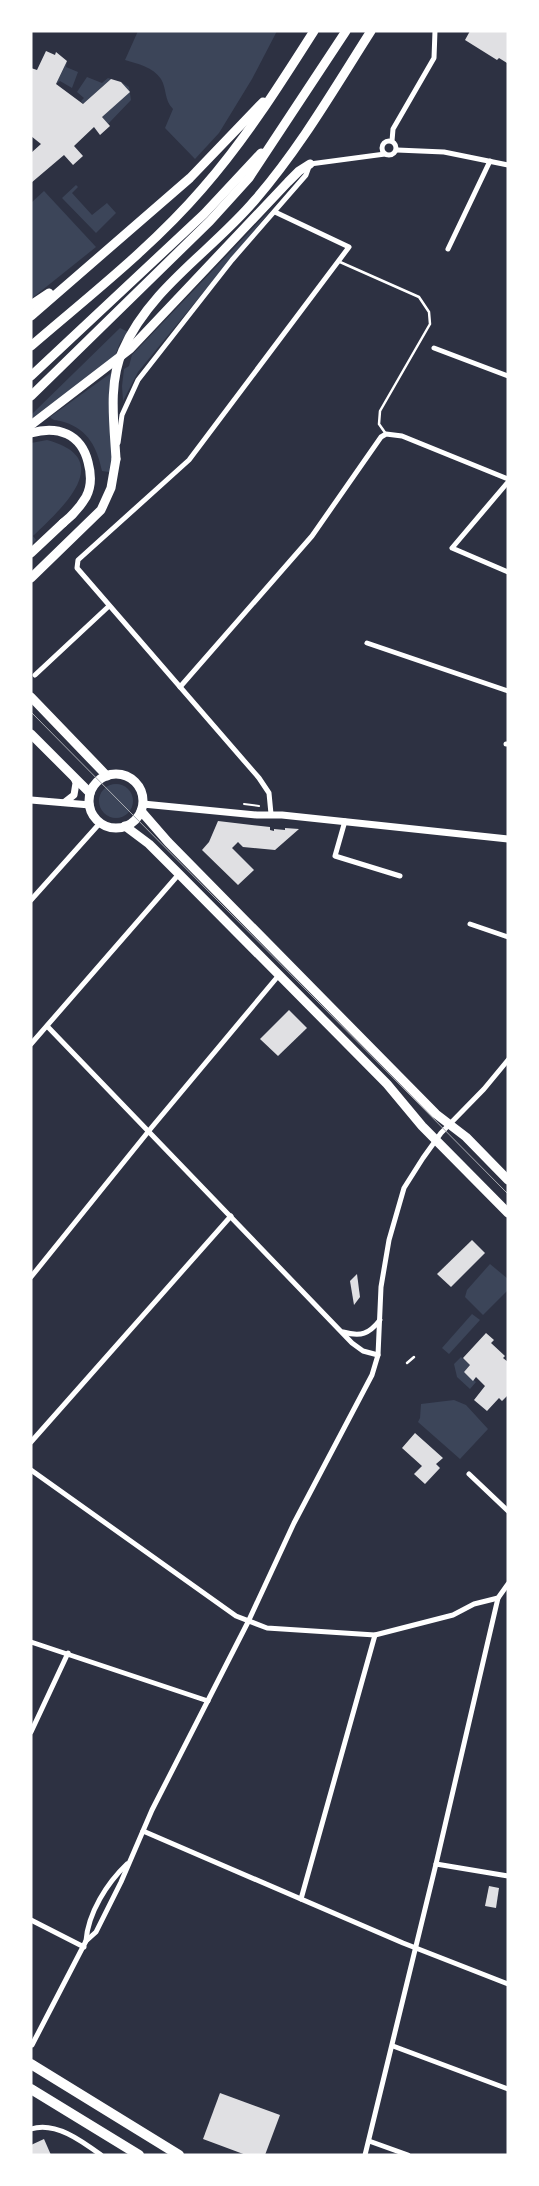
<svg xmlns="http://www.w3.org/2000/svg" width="539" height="2186" font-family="Roboto,sans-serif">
	<rect width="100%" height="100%" fill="#2d3142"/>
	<g fill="#3c4559">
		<path d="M 138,31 L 277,31 L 252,79 L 219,133 L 195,159 L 165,128 L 173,109 C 164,100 167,89 161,79 C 153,67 138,64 125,60 Z"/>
		<polygon points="67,61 66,67 78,72 72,88 60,81 56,84"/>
		<polygon points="87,77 102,83 108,78 111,79 83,104 81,101 84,98 77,92"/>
		<polygon points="121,82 129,87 131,100 108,124 102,117 129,92"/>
		<polygon points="76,185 78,187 72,193 92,215 107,203 116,213 96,233 62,198"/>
		<polygon points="44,191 96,247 31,299 31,203"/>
		<polygon points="275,205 138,372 123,401 122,386 124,369 129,366 132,355"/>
		<polygon points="120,328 128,332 120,343 114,358 31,419 31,415"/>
		<path d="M 111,373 L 112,455 L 109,472 L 102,471 C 97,448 89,430 64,422 C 59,420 54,422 50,417 Z"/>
		<path d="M 47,440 C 118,459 61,509 33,536 L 36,540 L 31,545 L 31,443 Z"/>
		<circle cx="116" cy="801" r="17"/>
		<polygon points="490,1264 508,1279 508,1290 483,1315 465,1297 467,1290"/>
		<polygon points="472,1314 480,1320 449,1354 442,1348"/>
		<polygon points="461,1357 470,1365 464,1372 476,1382 470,1389 457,1377 454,1364"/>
		<polygon points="454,1400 466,1405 488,1429 460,1459 418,1422 420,1418 421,1404"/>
	</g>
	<g fill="#e0e0e3">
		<polygon points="470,31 508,31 507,63 499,58 497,60 465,40"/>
		<polygon points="46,51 55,55 56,52 67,61 56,84 83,104 111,79 121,82 130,92 102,117 110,126 100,135 94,127 74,146 83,156 73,165 64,155 31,183 31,153 41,144 31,136 31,68 37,70"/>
		<polygon points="218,821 270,827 270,830 274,831 274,829 285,830 285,828 299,829 275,850 243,847 238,842 232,848 254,870 238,885 202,850 209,842"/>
		<polygon points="289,1010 307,1028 278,1056 260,1039"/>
		<polygon points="472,1240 485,1253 451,1287 437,1274"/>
		<polygon points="357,1274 360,1297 354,1305 350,1281"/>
		<polygon points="486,1333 494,1340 491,1343 505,1356 503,1358 508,1362 508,1395 502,1401 499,1398 487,1411 474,1400 485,1386 476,1377 473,1381 464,1372 470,1365 463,1358"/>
		<polygon points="415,1433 443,1458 436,1464 440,1468 425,1484 414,1474 422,1466 402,1448"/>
		<polygon points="489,1886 499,1888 496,1908 485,1906"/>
		<polygon points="220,2093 280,2115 265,2155 246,2155 203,2139"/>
		<polygon points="44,2139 51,2155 31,2155 31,2145"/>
	</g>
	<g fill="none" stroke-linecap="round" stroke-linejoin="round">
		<polyline stroke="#fff" stroke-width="2" points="244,804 259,806"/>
		<g stroke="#fff" stroke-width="2.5">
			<polyline points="340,262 419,297 429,312 430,324 380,411 379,424 386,434"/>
			<polyline points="407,1363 414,1357"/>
		</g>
		<g stroke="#fff" stroke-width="5">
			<circle cx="389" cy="148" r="7"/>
			<polyline points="392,141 393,129 434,58 435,31"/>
			<polyline points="397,150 444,152 508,165"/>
			<polyline points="448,249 490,161"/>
			<polyline points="434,348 508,376"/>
			<polyline points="118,443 122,415 138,380 232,260 306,175 310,164 385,154"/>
			<polyline points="508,482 452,548 508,572"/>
			<polyline points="367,643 508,691"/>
			<polyline points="35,675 109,606"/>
			<polyline points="180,687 312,536 381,437 386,434 402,436 508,479"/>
			<polyline points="506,744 508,744"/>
			<polyline points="271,814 269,793 259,778 77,568 78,560 189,460 349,247 275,212"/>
			<polyline points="345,821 335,856 400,876"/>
			<polyline points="31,900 100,823"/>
			<polyline points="470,924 508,937"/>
			<polyline points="47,1026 352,1343 363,1351 378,1355"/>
			<polyline points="31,1044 179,874"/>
			<polyline points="31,1277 152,1127 279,975"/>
			<path d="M 343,1332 C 361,1337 369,1334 380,1320"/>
			<polyline points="31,1442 231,1216"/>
			<polyline points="31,1470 236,1616 267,1628 375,1635 453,1615 474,1604 498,1598 508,1584"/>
			<polyline points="469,1474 508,1511"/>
			<polyline points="31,1642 208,1701"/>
			<polyline points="31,1732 68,1653"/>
			<polyline points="143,1831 403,1943 508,1984"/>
			<polyline points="436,1864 508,1876"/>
			<polyline points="301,1899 375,1635"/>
			<polyline points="31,1920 84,1947"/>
			<path d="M 86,1941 C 88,1913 107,1883 127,1864"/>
			<polyline points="32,2045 86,1941 96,1932 121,1882 152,1810 248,1622 294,1523 372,1375 378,1355 381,1287 389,1240 404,1188 423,1158 441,1133 484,1089 508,1060"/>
			<polyline points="393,2046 508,2089"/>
			<path d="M 31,2129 C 55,2121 82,2141 101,2155"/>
			<polyline points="369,2141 408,2155"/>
			<polyline points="365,2155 436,1864 498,1598"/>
		</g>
		<g stroke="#fff" stroke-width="7">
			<polyline points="31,800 90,805"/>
			<polyline points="65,802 74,795 76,783 74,778"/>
			<polyline points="143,804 257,815 282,815 508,839"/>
		</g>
		<g stroke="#fff" stroke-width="9">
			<polyline points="31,553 63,523"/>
			<polyline points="31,578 101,510 111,488 116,459"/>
			<polyline points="31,697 107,776"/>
			<polyline points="31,734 90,793"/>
			<circle cx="116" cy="801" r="27"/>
			<polyline points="141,811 168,842 436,1114 466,1137 508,1180"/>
			<polyline points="125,826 149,844 179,874 387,1084 422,1126 508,1213"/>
		</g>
		<g stroke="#fff" stroke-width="9">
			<polyline points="31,305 49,293"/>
			<polyline points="31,316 190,178 263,102"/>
			<path d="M 31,346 C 89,296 152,247 202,189 C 245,140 279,86 314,31"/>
			<polyline points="31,376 204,214 261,153"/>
			<polyline points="31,396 210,221 249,178 346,31"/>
			<polyline points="31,425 130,349 288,182 299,171 310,164"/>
			<path d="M 31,433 C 58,425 81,434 88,462 C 91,473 92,486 86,497 C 80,507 72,516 63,523"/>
			<path d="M 116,459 C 114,424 108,382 123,350 C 150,288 213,250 255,200 C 300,148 334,89 371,31"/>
		</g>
		<g stroke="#fff" stroke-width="10">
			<polyline points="31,2064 179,2155"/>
			<polyline points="31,2089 139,2155"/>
		</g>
		<polyline stroke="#abadb3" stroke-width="1" points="31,712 508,1194"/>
	</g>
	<rect width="539" height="2186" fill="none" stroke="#ffffff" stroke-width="65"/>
</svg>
